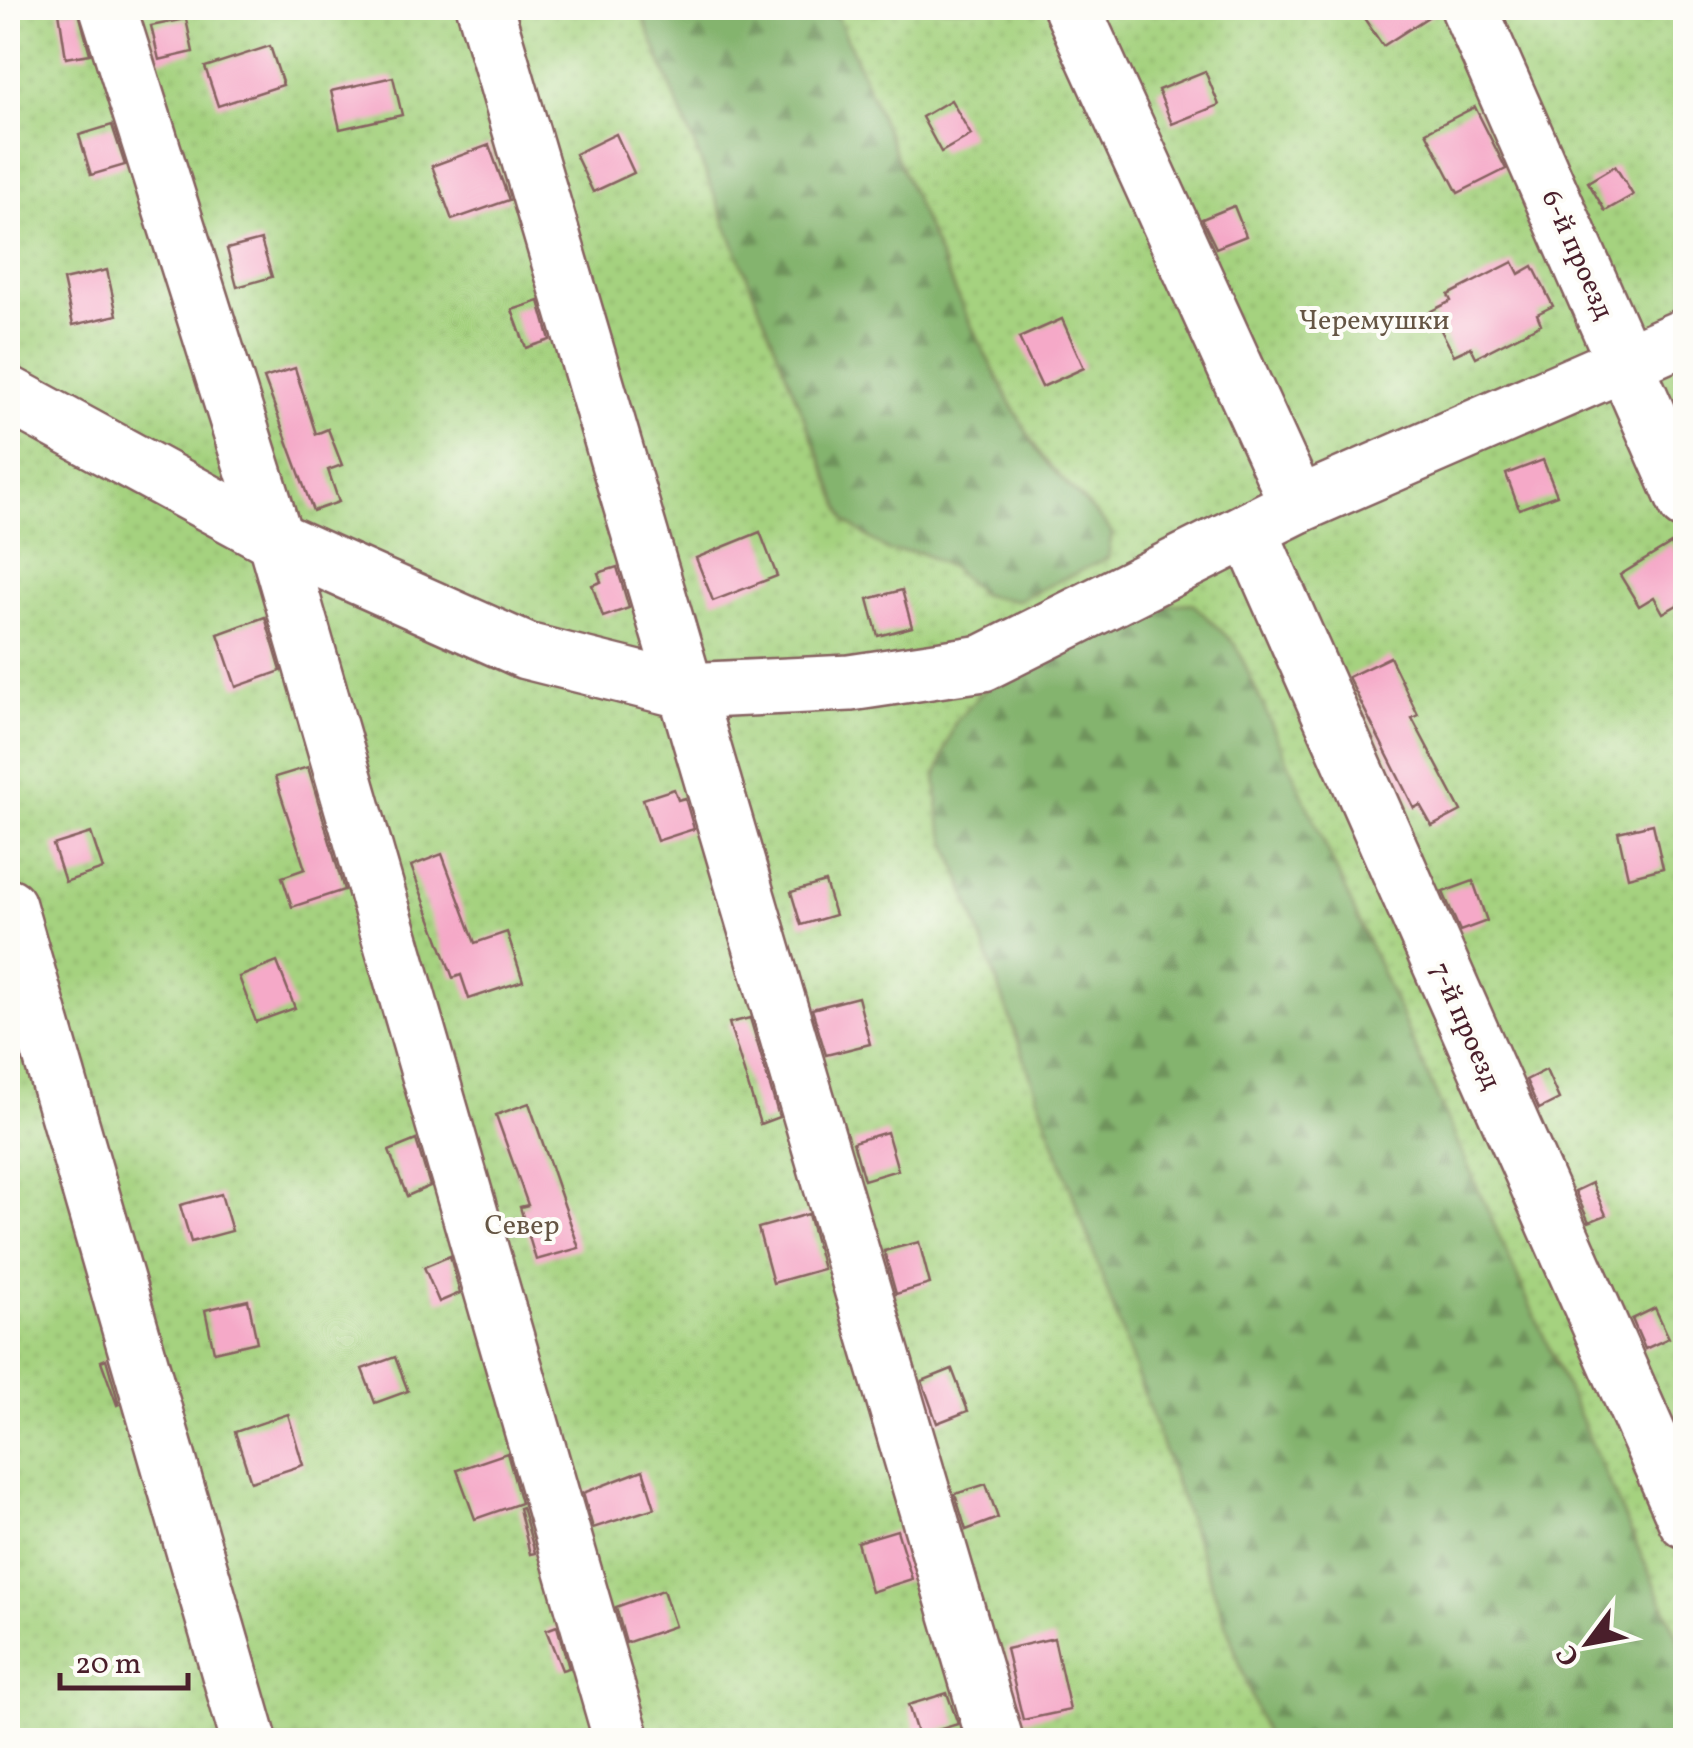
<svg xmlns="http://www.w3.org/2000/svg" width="1693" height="1748" font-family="Vollkorn,serif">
	<defs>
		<pattern id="forest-firs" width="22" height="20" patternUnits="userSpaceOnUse" patternTransform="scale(2.5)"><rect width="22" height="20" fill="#84b46e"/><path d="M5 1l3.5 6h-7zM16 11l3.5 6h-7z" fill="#6e925b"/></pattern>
		<pattern id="park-dots" width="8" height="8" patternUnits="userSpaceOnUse" patternTransform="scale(2.5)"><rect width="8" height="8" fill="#a5d27f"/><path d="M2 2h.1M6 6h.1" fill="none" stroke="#90b46e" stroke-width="1.8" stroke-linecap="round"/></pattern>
	</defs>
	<rect width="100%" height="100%" fill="#fdfcf7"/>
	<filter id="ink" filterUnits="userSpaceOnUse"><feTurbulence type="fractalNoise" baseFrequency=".01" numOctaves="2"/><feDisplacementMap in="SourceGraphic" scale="20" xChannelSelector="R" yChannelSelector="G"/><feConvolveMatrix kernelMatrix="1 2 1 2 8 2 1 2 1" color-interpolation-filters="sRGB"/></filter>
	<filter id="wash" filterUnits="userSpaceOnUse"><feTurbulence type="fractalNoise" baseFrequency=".0048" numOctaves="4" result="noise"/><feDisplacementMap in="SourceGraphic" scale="40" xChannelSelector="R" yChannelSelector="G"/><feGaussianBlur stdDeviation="2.25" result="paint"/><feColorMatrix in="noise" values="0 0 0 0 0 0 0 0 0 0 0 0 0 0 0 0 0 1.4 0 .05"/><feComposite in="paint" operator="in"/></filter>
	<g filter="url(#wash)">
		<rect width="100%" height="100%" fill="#f4dec2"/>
		<g fill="url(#forest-firs)" stroke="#676a4c" stroke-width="2.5">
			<path d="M 639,8 L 834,8 C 898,154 954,309 1036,448 C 1051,473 1091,504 1112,533 L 1109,558 L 1016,601 L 982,595 L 951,567 L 919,552 L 888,551 L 846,522 Z"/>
			<polygon points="1192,603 1236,645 1685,1653 1685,1740 1267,1740 940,822 936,777 954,724 983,691 1150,606"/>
		</g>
		<path fill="url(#park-dots)" stroke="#787855" stroke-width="2.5" d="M 8,8 L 639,8 L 846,522 L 888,551 L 918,552 L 951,567 L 982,595 L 1016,601 L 1108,558 L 1112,533 C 1091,504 1051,473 1036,447 C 954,309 898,154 834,8 L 1685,8 L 1685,1653 L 1236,645 L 1192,603 L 1150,606 L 983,691 L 954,724 L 936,777 L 940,822 L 1267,1740 L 8,1740 Z"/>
		<g id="blocks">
			<g fill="#f5a9c8">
				<polygon points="1357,8 1438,8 1439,10 1383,46"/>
				<polygon points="78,9 90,54 66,58 59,12"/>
				<polygon points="186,19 193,52 159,60 151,26"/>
				<polygon points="270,46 283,85 218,106 205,67"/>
				<polygon points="1205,71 1219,105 1172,124 1158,90"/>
				<polygon points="393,77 402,115 340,129 331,91"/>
				<polygon points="951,100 971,135 941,152 922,117"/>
				<polygon points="1475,107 1506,169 1458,193 1426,132"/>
				<polygon points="112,125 125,165 91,175 79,135"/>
				<polygon points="616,134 634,173 593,192 575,154"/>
				<polygon points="489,145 509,200 452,220 432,166"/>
				<polygon points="1615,166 1633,195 1605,211 1588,182"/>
				<polygon points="1234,206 1246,236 1216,248 1202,219"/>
				<polygon points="261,240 272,277 237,287 227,249"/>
				<polygon points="1513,262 1519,274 1533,266 1553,306 1537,314 1541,324 1476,357 1471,347 1454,355 1431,311 1451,301 1448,295"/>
				<polygon points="107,270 117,315 73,325 63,280"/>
				<polygon points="539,301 550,340 526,348 512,310"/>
				<polygon points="1062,319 1084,368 1042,387 1019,338"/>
				<polygon points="295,368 316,434 328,429 342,465 328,470 339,502 313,511 264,378"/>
				<polygon points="1543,460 1557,495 1519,509 1506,474"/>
				<polygon points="760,532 777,576 713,601 696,558"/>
				<polygon points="1671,544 1686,568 1686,600 1663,613 1654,597 1639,606 1620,575"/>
				<polygon points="617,567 629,608 603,617 592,585 601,582 598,573"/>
				<polygon points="902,590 912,627 878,636 868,599"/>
				<polygon points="265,617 281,671 236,687 218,634"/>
				<polygon points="1390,657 1418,715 1412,718 1461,811 1432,826 1420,805 1414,808 1348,677"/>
				<polygon points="308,767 344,890 292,907 282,877 305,869 275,777"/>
				<polygon points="674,789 678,800 685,798 694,829 657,841 643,799"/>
				<polygon points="1653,824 1663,868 1628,877 1618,832"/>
				<polygon points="91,833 103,869 65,882 53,845"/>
				<polygon points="442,854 475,943 507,932 523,981 469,999 461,975 453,978 411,866"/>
				<polygon points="1473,881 1487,921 1460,931 1443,892"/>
				<polygon points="825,882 835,915 801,925 791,892"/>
				<polygon points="277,962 295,1008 256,1022 239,977"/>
				<polygon points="858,997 870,1044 826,1055 812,1009"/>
				<polygon points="750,1018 779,1117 760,1124 729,1023"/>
				<polygon points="1546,1070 1559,1099 1539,1109 1526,1080"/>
				<polygon points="529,1103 579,1248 536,1260 520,1207 528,1205 496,1115"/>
				<polygon points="887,1132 898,1170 864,1180 853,1142"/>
				<polygon points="416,1140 430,1186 407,1196 389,1151"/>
				<polygon points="1592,1183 1606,1215 1589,1222 1575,1191"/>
				<polygon points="221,1194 232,1231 191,1242 180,1205"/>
				<polygon points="808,1214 823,1269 773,1283 758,1228"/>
				<polygon points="919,1242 930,1284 896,1294 884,1251"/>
				<polygon points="450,1256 460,1293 439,1302 424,1267"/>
				<polygon points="248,1300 257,1342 214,1352 205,1310"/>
				<polygon points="1655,1308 1669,1338 1645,1349 1632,1319"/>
				<polygon points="395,1357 408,1391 375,1403 362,1369"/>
				<polygon points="106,1359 119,1404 117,1405 101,1361"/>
				<polygon points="952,1369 968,1411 937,1423 922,1381"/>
				<polygon points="288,1414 303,1465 251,1482 235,1432"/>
				<polygon points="507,1453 521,1503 475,1519 457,1470"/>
				<polygon points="643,1470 655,1508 593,1528 583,1493"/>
				<polygon points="986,1484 998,1518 966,1530 955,1494"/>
				<polygon points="522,1507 535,1553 530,1554 519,1508"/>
				<polygon points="897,1530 912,1579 871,1592 857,1542"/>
				<polygon points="663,1590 675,1626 626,1643 616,1607"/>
				<polygon points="557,1626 569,1668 562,1670 546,1630"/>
				<polygon points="1054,1638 1070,1710 1023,1720 1006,1649"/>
				<polygon points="947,1693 958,1724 918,1736 908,1705"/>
			</g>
		</g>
	</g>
	<g filter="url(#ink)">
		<use href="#blocks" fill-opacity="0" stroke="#866260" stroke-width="2.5"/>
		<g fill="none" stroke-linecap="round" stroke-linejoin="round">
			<defs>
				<g id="minor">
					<polyline points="108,8 275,539 622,1740"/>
					<polyline points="485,8 995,1740"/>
					<polyline points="1072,8 1298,505"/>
					<polyline points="1469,8 1686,502"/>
					<polyline points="8,394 275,539 526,651 686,691 850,683 983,663 1298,505 1686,336"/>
					<polyline points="1249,530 1686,1520"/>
					<polyline points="8,906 249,1740"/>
				</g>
			</defs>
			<use href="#minor" stroke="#866260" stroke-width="60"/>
			<use href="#minor" stroke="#fff" stroke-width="55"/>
		</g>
	</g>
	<g text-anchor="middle" stroke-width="8" stroke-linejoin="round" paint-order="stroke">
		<g font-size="28" fill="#4a1f2b" stroke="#fdfcf7">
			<text transform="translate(1579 254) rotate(66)" y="10">6-й проезд</text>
			<text transform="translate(1467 1025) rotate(66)" y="10">7-й проезд</text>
		</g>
		<g font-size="28" fill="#655544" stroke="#fdfcf7">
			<text x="1374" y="329">Черемушки</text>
			<text x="522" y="1234">Север</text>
		</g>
	</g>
	<rect width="1693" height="1748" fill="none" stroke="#fdfcf7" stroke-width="40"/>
	<g transform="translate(1588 1643) rotate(238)" stroke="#fdfcf7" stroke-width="8" paint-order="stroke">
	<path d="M0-8L18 38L0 25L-18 38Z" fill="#4a1f2b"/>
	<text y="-15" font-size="28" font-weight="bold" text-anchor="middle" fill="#4a1f2b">С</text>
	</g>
	<path d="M60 1673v15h128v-15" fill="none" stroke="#4a1f2b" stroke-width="5"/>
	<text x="75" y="1673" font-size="30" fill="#4a1f2b" stroke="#fdfcf7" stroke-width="8" paint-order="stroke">20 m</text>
</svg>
